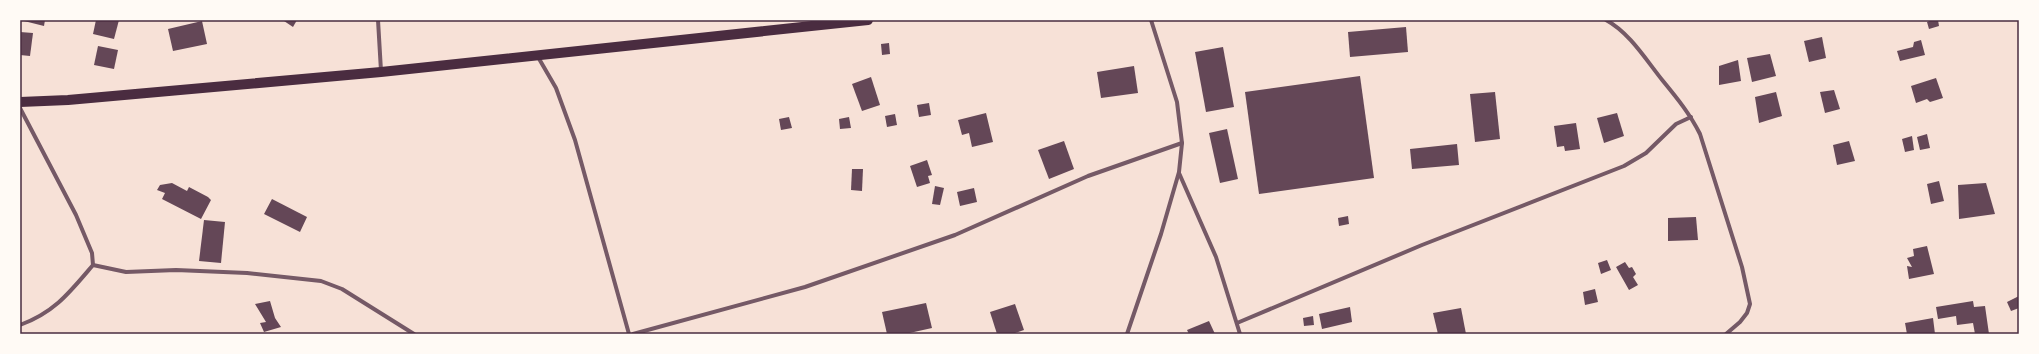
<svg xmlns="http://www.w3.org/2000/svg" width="2039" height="354" font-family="'Public Sans',sans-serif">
	<rect width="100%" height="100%" fill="#f7e1d7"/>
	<g fill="#644757">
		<polygon points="20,20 45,20 44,26"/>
		<polygon points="96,20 119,20 114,39 93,34"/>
		<polygon points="285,20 297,20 293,27 284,21"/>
		<polygon points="1932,20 1938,20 1939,26 1929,29 1927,22"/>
		<polygon points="202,21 207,44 173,51 168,29"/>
		<polygon points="1406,27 1408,52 1350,57 1348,32"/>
		<polygon points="20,32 33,33 30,56 20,55"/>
		<polygon points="1822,37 1826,58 1809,62 1804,41"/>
		<polygon points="1921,40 1925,55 1900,61 1897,51 1913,47 1914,42"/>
		<polygon points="889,43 890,54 882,55 881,44"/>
		<polygon points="98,46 118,50 114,69 94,65"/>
		<polygon points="1223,47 1234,107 1206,112 1195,52"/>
		<polygon points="1770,54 1776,76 1752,82 1747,58"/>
		<polygon points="1738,60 1741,81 1719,85 1719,66"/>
		<polygon points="1134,66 1138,93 1101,98 1097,72"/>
		<polygon points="1360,76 1374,178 1259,194 1245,92"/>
		<polygon points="871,77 880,105 862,111 852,84"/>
		<polygon points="1936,78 1943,98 1930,102 1927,99 1916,103 1911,86"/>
		<polygon points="1834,90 1840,109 1825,113 1820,92"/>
		<polygon points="1495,92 1500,139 1475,142 1470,94"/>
		<polygon points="1776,92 1782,116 1759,123 1755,97"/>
		<polygon points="929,103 931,115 919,117 917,105"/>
		<polygon points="986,113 993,142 972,147 969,133 962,135 958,120"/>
		<polygon points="1617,113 1624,136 1604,143 1597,118"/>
		<polygon points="895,114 897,125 887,127 885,116"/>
		<polygon points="789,117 792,128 781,130 779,119"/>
		<polygon points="849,117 851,128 840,129 839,119"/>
		<polygon points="1576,123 1580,149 1565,151 1564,146 1557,147 1554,126"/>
		<polygon points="1227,129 1238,179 1220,183 1209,133"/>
		<polygon points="1927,134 1930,148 1920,150 1917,137"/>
		<polygon points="1912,136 1914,150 1905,152 1902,139"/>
		<polygon points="1064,141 1074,169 1049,179 1038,150"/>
		<polygon points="1849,141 1855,161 1837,165 1833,145"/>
		<polygon points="1457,144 1459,165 1412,169 1410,149"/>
		<polygon points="927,160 932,175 928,176 930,183 917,187 910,166"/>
		<polygon points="852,169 863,169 862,191 851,190"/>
		<polygon points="1939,181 1944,201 1931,204 1927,184"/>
		<polygon points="172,183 187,191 189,187 208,197 211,200 201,219 162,199 165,193 157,190 160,185"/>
		<polygon points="1986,183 1995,214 1959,219 1958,185"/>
		<polygon points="935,186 944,188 940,205 932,204"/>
		<polygon points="974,188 977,202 960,206 957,192"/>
		<polygon points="272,199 307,217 300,232 264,214"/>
		<polygon points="1348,216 1349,224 1339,226 1338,218"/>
		<polygon points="1696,217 1698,240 1668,241 1668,218"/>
		<polygon points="204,220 225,222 221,263 199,261"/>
		<polygon points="1927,246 1934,274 1909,279 1907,266 1912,267 1907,258 1914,256 1913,249"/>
		<polygon points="1607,260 1611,270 1601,274 1598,263"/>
		<polygon points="1625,262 1629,268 1632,267 1636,274 1633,277 1638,285 1629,290 1616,267"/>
		<polygon points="1595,289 1598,302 1585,305 1583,292"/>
		<polygon points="2019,296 2019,308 2011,311 2007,302"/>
		<polygon points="270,301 275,318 281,327 264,332 260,323 266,322 255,304"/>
		<polygon points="1973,301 1974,307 1985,306 1989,334 1975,334 1973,323 1957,325 1956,316 1938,319 1936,307"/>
		<polygon points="926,303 932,328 905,334 887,334 882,312"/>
		<polygon points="1015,304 1024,330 1012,334 997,334 990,312"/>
		<polygon points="1350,307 1352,322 1322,329 1319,314"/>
		<polygon points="1461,308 1466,334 1438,334 1433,313"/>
		<polygon points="1313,316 1314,325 1304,326 1303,318"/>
		<polygon points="1933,318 1935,334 1907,334 1905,323"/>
		<polygon points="1209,321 1215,334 1189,334 1187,330"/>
	</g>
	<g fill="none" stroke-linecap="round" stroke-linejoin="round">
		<g stroke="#755966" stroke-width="4">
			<polyline points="378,20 381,71"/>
			<path d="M 1606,20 C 1630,33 1646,60 1663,81 C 1677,98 1690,114 1700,134 L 1742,267 L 1750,304 L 1747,313 L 1740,322 L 1726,334"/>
			<polyline points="538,57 556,88 575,140 629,334"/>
			<path d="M 20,108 L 76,215 L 92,253 L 93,265 C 70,292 55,312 20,325"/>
			<polyline points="1179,173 1216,257 1240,334"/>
			<polyline points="93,265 126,272 176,270 247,273 321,281 342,289 414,334"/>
			<polyline points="1237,323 1422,245 1624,166 1646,153 1676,124 1691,117"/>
			<polyline points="633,334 805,287 955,235 1088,176 1182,143"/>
			<polyline points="1127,334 1161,234 1179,172 1182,143 1177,102 1151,20"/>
		</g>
		<polyline stroke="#4a2c40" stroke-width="10" points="20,102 68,100 381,72 868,20"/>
	</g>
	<rect width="2039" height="354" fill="none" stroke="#fffaf5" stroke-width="42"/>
	<rect x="21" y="21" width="1997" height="312" fill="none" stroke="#4a2c40" stroke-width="1.5"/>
</svg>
